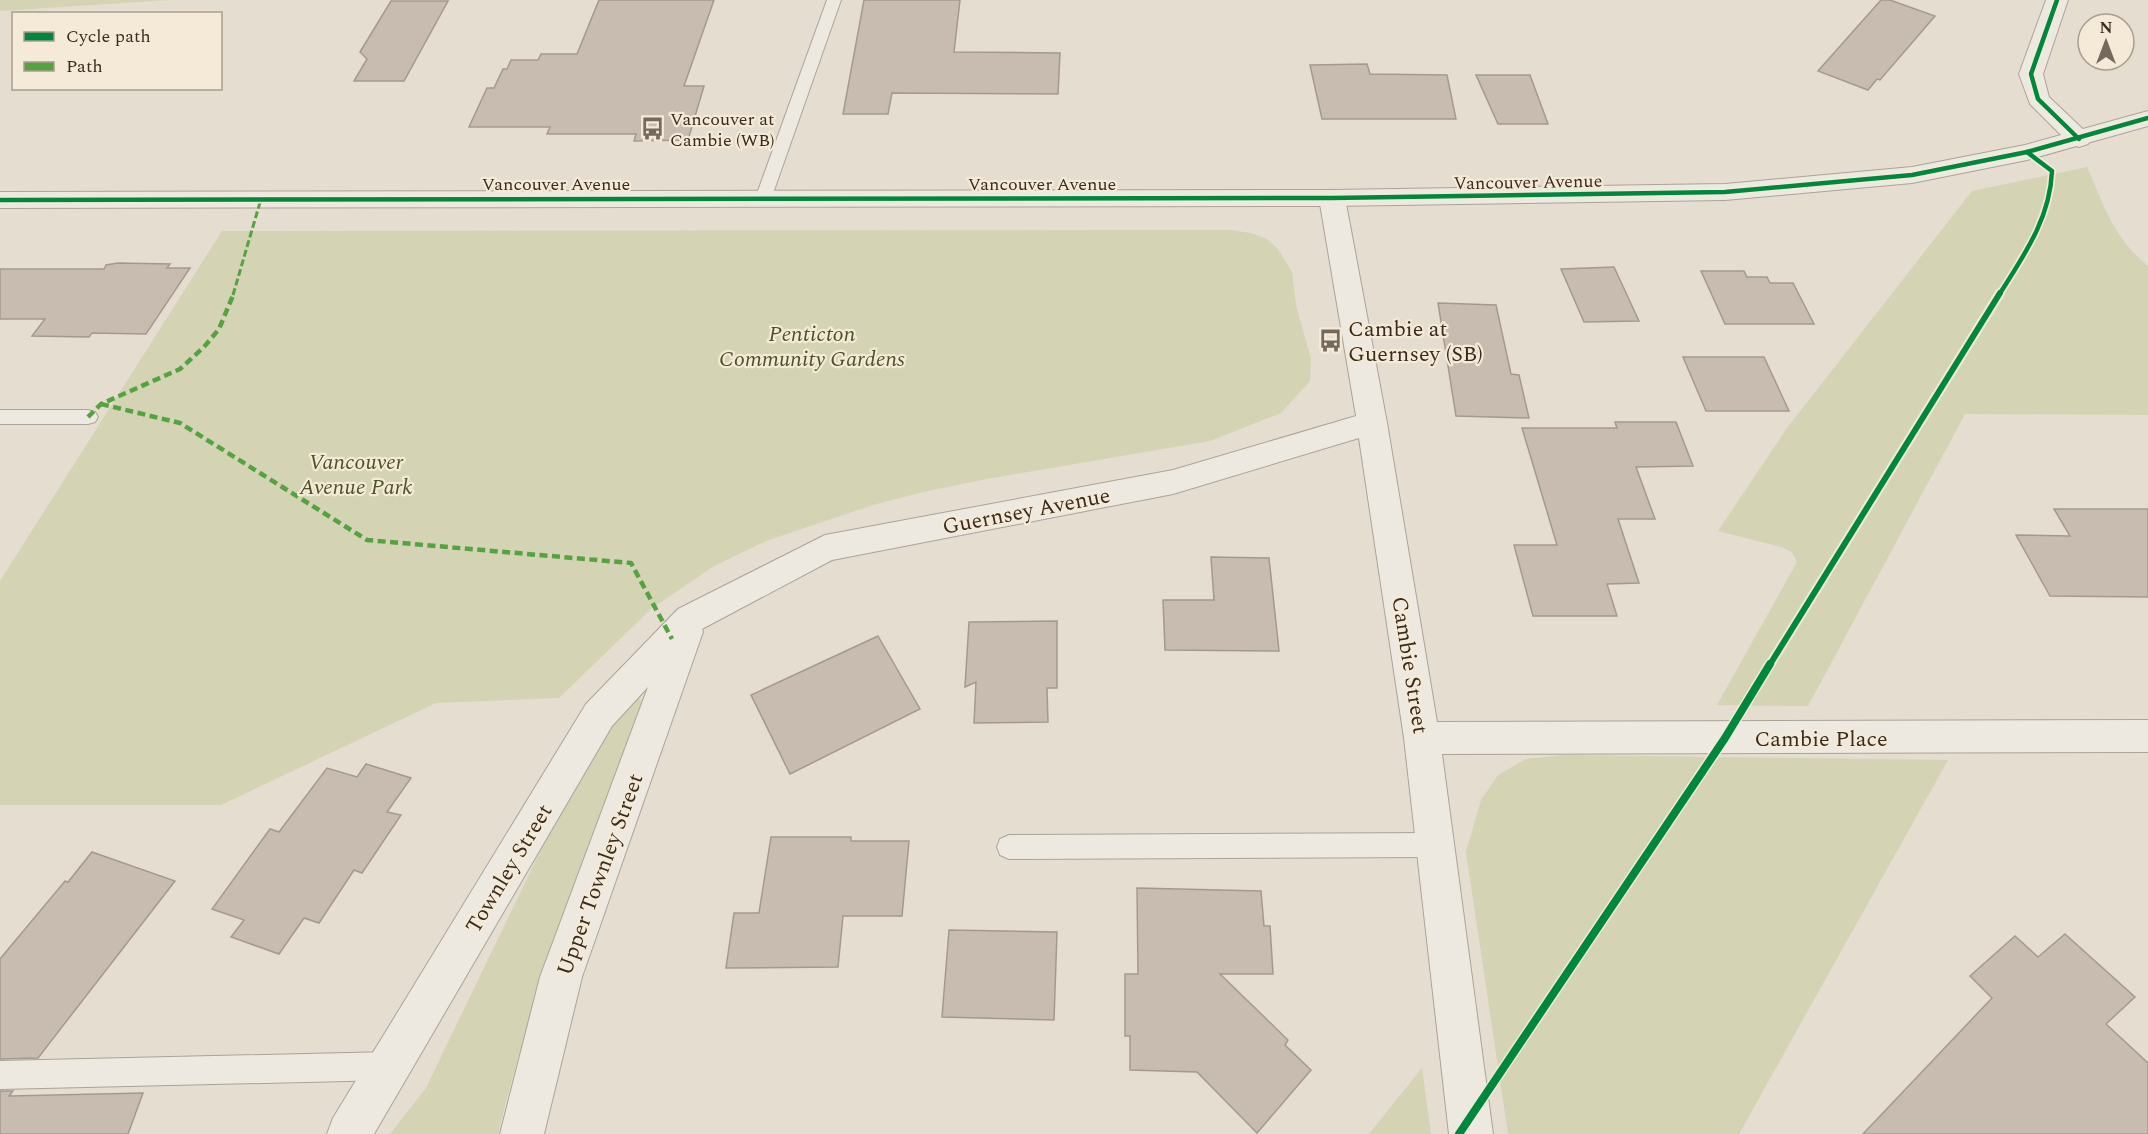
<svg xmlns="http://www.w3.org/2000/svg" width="2148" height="1134" font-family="Spectral,serif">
	<rect width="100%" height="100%" fill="#e5ddd0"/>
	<g fill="#d4d3b3">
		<polygon points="0,0 169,0 0,11"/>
		<path d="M 2087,167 C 2104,205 2114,239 2148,266 L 2148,415 L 1965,414 L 1808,706 L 1717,705 L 1797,562 L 1792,552 L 1781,547 L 1718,531 L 1787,428 L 1972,191 Z"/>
		<polygon points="1230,230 1251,233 1267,239 1278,249 1292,272 1296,305 1311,359 1310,381 1281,413 1210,441 981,480 919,493 873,505 766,541 714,566 651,609 559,698 436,703 221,805 0,805 0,581 222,231"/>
		<path d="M 638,695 L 642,703 L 640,715 C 583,852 533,991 498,1134 L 390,1134 L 426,1088 L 589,750 Z"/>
		<polygon points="1563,755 1948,760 1739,1134 1508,1134 1466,852 1481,800 1498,775 1526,759"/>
		<polygon points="1422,1068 1431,1134 1369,1134"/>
	</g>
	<g fill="#c8bcb1" stroke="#a5998f" stroke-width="1.5">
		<polygon points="599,0 714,0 684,86 704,86 688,140 634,141 636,134 547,134 550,127 469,127 487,88 494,88 503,69 507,69 511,60 538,60 541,54 577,54"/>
		<polygon points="864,0 960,0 954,52 1060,53 1058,94 892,93 888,114 843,114"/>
		<polygon points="1881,0 1890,0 1935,16 1880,80 1877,79 1868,90 1818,71"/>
		<polygon points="391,1 448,1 404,81 354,81 367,59 360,52"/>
		<polygon points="1367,64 1370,74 1447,75 1456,119 1322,119 1310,65"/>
		<polygon points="1476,75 1530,75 1548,124 1498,124"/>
		<polygon points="118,263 170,264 167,268 190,268 146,334 92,333 89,337 32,336 45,319 0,319 0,269 104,269 106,265"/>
		<polygon points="1614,267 1639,321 1584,322 1561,269"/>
		<polygon points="1701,271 1744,271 1747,277 1767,277 1770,283 1793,283 1814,324 1725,324"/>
		<polygon points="1438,303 1496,305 1511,374 1519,375 1529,418 1456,416"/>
		<polygon points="1683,357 1764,357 1789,411 1706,411"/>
		<polygon points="1615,422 1676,422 1693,466 1636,467 1655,519 1618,519 1639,583 1607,584 1617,616 1533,616 1514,545 1557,545 1522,428 1617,428"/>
		<polygon points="2054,509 2148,509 2148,597 2050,596 2016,535 2070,536"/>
		<polygon points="1211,557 1269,558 1279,651 1165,650 1163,600 1214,600"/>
		<polygon points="1057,621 1057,688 1047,688 1048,722 974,723 976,682 965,687 969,622"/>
		<polygon points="878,636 920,709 790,774 751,695"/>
		<polygon points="366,764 411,778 387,812 401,815 362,873 354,870 319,923 304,918 279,954 231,937 244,920 212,909 270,829 279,832 327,768 357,777"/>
		<polygon points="771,837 851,837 851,841 909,841 902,916 843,916 838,967 726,968 734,913 759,913"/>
		<polygon points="92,852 175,881 38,1058 0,1059 0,959 65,881 68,882"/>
		<polygon points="1137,888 1261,891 1264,926 1270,926 1273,974 1220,974 1288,1040 1285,1045 1311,1070 1257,1133 1197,1072 1130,1070 1130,1036 1125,1036 1125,974 1138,974"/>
		<polygon points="949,930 1057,932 1054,1020 942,1017"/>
		<polygon points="2065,934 2135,997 2106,1024 2148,1063 2148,1134 1863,1134 1992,998 1970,976 2015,936 2038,957"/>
		<polygon points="0,1091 13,1091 9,1096 143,1093 128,1134 0,1134"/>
	</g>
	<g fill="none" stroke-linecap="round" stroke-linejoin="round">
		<defs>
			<g id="service">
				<polygon points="827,0 841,0 771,199 769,203 757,203 755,199"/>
				<polygon points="0,410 88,410 95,412 98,417 95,422 88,424 0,424"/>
				<polygon points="1435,833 1444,837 1447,845 1444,853 1435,857 1009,859 1000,855 997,847 1000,839 1009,835"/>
				<polygon points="390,1052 400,1056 404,1066 400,1076 390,1080 0,1089 0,1061"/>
			</g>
			<g id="minor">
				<polygon points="2046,0 2068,0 2043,74 2049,97 2088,134 2091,139 2088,144 2079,147 2070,144 2030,104 2019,74"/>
				<polygon points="1332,190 1341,192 1345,198 1387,423 1437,722 2148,720 2148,752 1442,754 1493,1134 1449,1134 1404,738 1359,438 1173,494 832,560 702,629 703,632 582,977 544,1134 500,1134 540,977 648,687 612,726 374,1134 327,1134 333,1118 586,704 678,609 825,535 1173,470 1356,416 1319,198 1323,192"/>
			</g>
			<polygon id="tertiary" points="2148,111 2148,126 2027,160 1912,183 1725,200 1332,206 0,208 0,192 1332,190 1725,184 1912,167 2025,145"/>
		</defs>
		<use href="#service" stroke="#aaa399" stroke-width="2"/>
		<use href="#minor" stroke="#aaa399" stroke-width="2"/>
		<use href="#tertiary" stroke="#aaa399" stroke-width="2"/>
		<use href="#service" fill="#ede9e1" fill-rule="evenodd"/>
		<use href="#minor" fill="#ede9e1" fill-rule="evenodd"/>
		<use href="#tertiary" fill="#ede9e1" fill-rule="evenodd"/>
		<polyline stroke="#53a441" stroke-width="3" stroke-dasharray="7 3" stroke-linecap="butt" points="233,295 261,199"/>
		<g stroke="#53a441" stroke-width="4.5" stroke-dasharray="8 4.5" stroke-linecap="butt">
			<polyline points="101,404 180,423 367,540 631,563 672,639"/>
			<polyline points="88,417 101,404 180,369 204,347 219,329 234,293"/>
		</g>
		<defs>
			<g id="cycleway-far2">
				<polyline points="2057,0 2031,74 2038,99 2079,139"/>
				<polyline points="0,200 1332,198 1725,192 1912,175 2027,152 2148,118"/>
				<path d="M 1999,295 C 2024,255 2050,219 2052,171 L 2027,152"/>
			</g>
			<polyline id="cycleway-far1" points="1769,666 2000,293"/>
			<polyline id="cycleway" points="1459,1134 1725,738 1770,664"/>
		</defs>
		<use href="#cycleway-far2" stroke="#f4ead7" stroke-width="8"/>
		<use href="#cycleway-far1" stroke="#f4ead7" stroke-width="10"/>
		<use href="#cycleway" stroke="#f4ead7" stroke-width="11"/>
		<use href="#cycleway-far2" stroke="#00873e" stroke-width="4.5"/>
		<use href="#cycleway-far1" stroke="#00873e" stroke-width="6"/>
		<use href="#cycleway" stroke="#00873e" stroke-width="8"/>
	</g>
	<defs>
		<symbol id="bus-bare" viewBox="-9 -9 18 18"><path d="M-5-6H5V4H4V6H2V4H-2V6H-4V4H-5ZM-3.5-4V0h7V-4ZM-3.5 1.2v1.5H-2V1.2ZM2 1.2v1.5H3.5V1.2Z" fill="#75695e" stroke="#f4ead7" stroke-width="2.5" paint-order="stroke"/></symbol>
	</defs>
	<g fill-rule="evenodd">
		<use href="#bus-bare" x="636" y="112" width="33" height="33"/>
		<use href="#bus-bare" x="1314" y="324" width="33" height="33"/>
	</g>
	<g text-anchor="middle" stroke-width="4.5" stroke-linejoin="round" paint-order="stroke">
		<g font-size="18" fill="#392b20" stroke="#f4ead7" text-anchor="start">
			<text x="670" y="125">Vancouver at<tspan x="670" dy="21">Cambie (WB)</tspan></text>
		</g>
		<g font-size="18" fill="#392b20" stroke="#f4ead7">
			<text transform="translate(1528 182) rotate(-1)" y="6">Vancouver Avenue</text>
			<text x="556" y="190">Vancouver Avenue</text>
			<text x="1042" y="190">Vancouver Avenue</text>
		</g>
		<g font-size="22" fill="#392b20" stroke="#f4ead7" text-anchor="start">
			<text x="1348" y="336">Cambie at<tspan x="1348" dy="25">Guernsey (SB)</tspan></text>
		</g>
		<g font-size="22" font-style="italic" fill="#4b5428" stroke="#f4ead7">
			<text x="812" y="341">Penticton<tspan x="812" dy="25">Community Gardens</tspan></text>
			<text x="356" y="469">Vancouver<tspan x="356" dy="25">Avenue Park</tspan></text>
		</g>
		<g font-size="22" fill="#392b20" stroke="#f4ead7">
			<text transform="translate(1026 510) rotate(-11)" y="8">Guernsey Avenue</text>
			<text transform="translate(1411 665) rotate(81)" y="8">Cambie Street</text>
			<text x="1821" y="746">Cambie Place</text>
			<text transform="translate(508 868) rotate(-59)" y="8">Townley Street</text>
			<text transform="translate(599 874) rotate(-70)" y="8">Upper Townley Street</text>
		</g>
	</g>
	<rect x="12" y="12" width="210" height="78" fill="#f4ead7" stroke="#a99e8e" stroke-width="1.5"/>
	<rect x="24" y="32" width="30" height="9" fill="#00873e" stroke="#a99e8e" stroke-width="1.5"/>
	<text x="66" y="42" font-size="18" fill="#392b20">Cycle path</text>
	<rect x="24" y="62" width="30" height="9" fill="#53a441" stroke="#a99e8e" stroke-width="1.5"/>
	<text x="66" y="72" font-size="18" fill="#392b20">Path</text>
	<g transform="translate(2106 42)"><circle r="28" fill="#f4ead7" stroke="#a99e8e" stroke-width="1.5"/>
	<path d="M0-4.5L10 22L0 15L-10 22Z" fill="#75695e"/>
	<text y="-9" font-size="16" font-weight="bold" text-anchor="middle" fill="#392b20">N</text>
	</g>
</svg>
